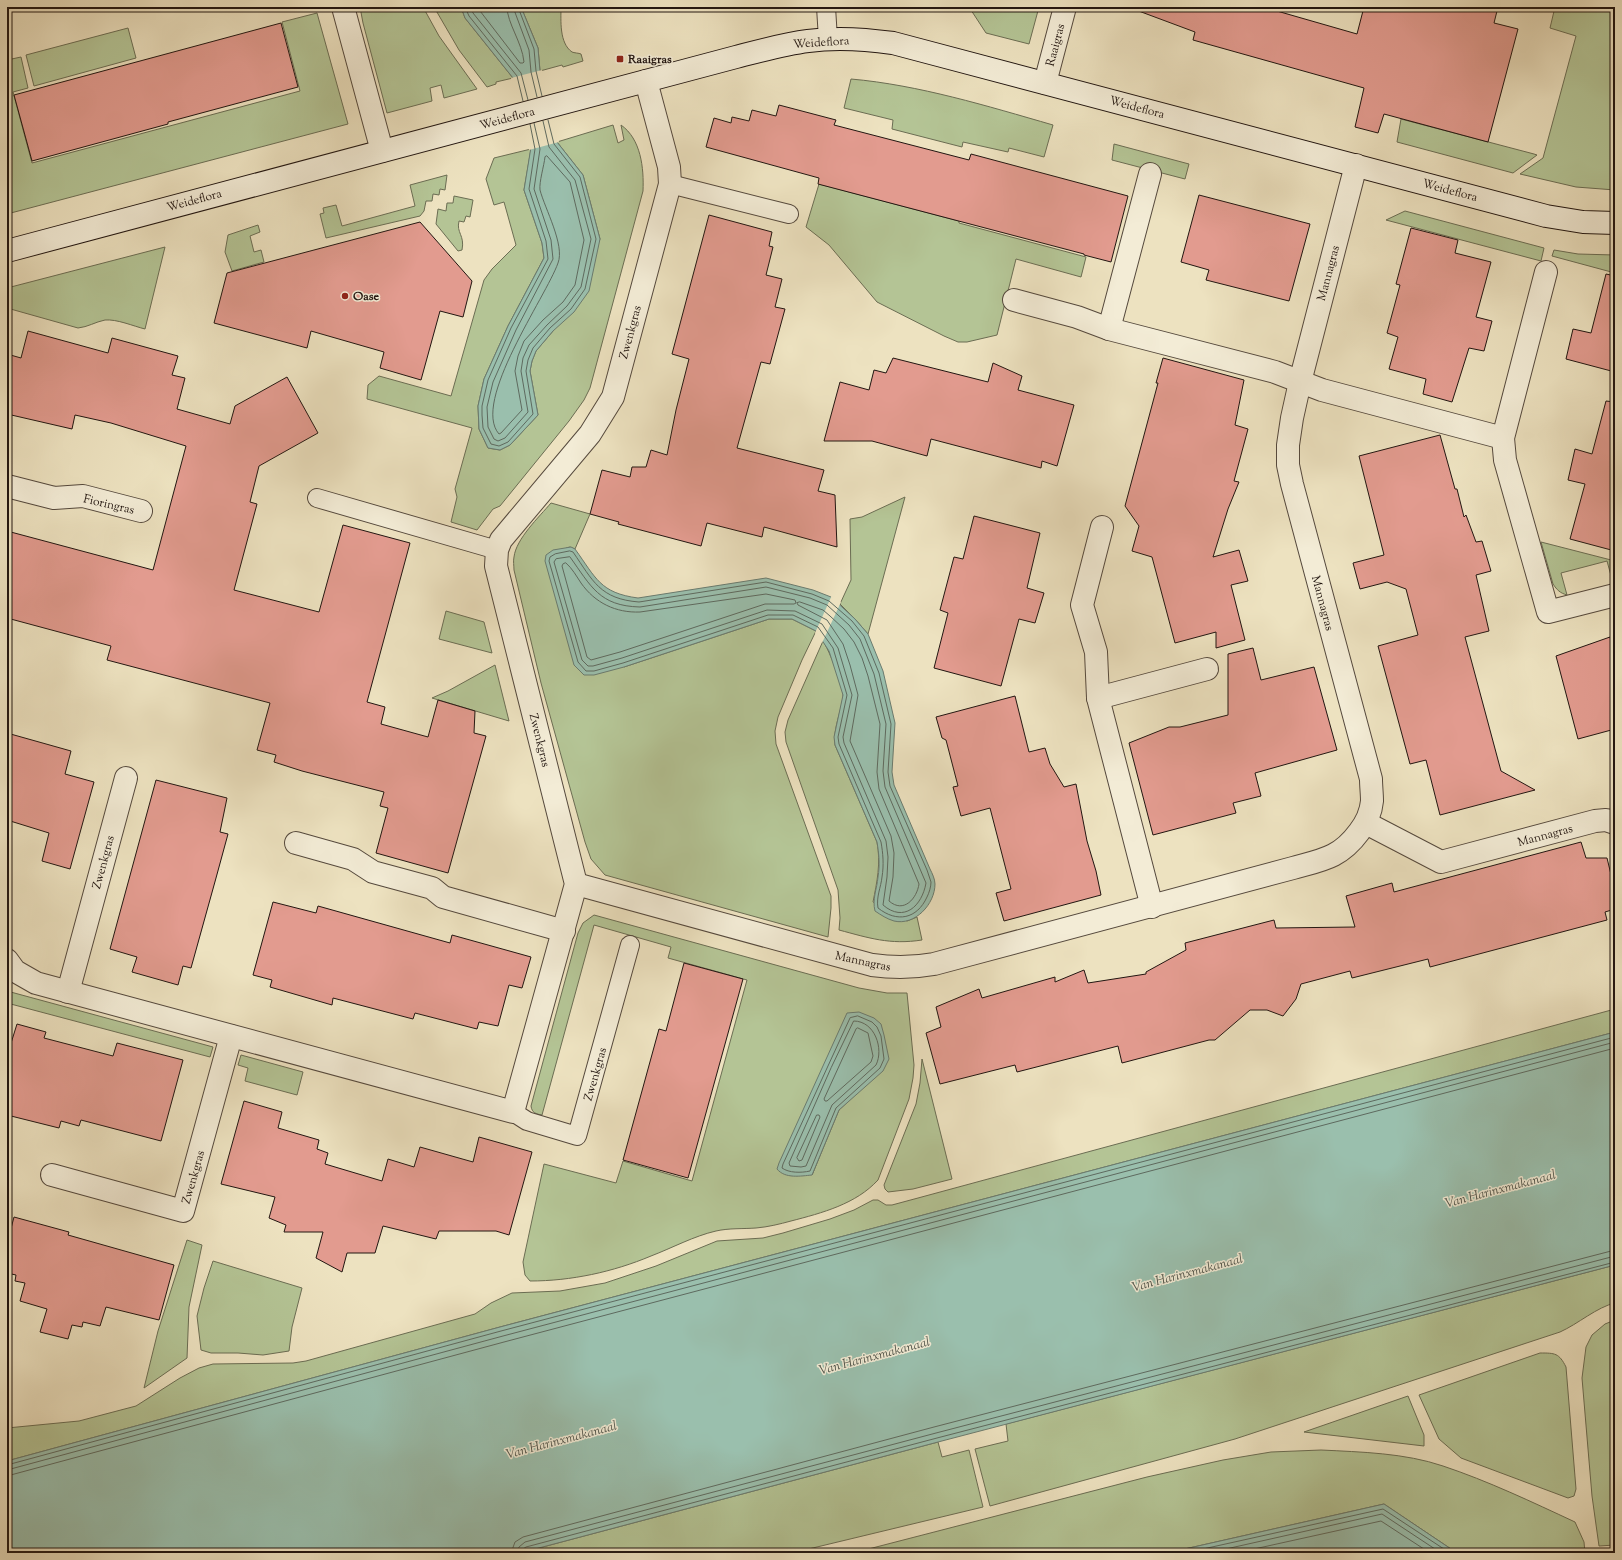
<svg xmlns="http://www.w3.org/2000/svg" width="1622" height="1560" font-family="'Sorts Mill Goudy',serif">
	<rect width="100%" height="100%" fill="#ede2c0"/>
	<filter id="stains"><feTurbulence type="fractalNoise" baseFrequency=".005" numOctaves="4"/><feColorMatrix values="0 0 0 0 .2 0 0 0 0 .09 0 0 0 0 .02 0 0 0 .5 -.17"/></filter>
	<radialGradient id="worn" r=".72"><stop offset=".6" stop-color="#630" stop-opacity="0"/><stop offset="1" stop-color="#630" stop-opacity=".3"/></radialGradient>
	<g fill="#b4c495" stroke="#6b6d53" fill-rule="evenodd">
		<polygon points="360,7 423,7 439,36 477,89 444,98 441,85 430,88 432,101 387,113 363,23"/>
		<polygon points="434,7 461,7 465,18 513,78 496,82 496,84 487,87 459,50"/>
		<path d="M 521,7 L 561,7 C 561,20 559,43 572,52 C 574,53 579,53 581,54 L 583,61 L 563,67 L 562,65 L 540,71 L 538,48 Z"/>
		<polygon points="969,7 1039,7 1029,44 986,33"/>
		<polygon points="1555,7 1615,7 1615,190 1576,187 1520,174 1543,158 1576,36 1550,28"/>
		<polygon points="317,13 348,124 7,214 7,60 21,57 28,88 13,92 32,163 300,91 282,22"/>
		<polygon points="128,28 136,58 34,86 26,55"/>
		<path d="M 851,79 C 919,85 987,106 1053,125 L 1044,157 L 1009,148 L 1008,152 L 963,142 L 962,147 L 892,129 L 893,120 L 844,108 Z"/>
		<polygon points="1401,119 1534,154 1537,155 1513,173 1397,142"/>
		<path d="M 613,125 L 618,143 L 624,140 L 621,125 C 641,139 644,168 643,191 L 590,388 L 584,400 L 569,421 L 500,506 L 493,509 L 477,530 L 451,522 L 457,497 L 455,489 L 472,428 L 367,399 L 368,385 L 379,376 L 451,396 L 484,280 L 492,269 L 516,245 L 504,202 L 494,205 L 486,179 L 494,158 L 531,149 L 524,190 L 542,243 L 544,258 L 508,326 L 484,379 L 478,406 L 479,429 L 488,448 L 500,450 L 510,445 L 538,415 L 530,371 L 532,361 L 536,351 L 553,331 L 600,239 L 583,175 L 557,142 Z"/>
		<polygon points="1114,144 1189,164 1185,179 1112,160"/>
		<polygon points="447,175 445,190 440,189 439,195 433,194 432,201 426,201 424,211 420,216 326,238 320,214 324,213 323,208 336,205 342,226 415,206 410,185"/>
		<polygon points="819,184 959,221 959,223 1086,257 1081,277 1016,259 997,335 967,342 958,342 944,336 877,302 829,245 806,227"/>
		<path d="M 454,196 L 473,200 L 470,217 L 466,216 L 464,222 L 459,221 C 456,233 465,235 462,250 L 458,251 L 436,224 L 438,209 L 446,211 L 447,203 L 453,203 Z"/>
		<polygon points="1405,211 1544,248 1541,261 1386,220"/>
		<polygon points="258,225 260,232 250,236 254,252 261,250 264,262 232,271 225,252 228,235"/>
		<path d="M 165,247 L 145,329 C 133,326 117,319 105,320 C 95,322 88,327 78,328 L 7,308 L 7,288 Z"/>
		<polygon points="1554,250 1578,254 1615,255 1615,273 1552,256"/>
		<polygon points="905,497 868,634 855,619 840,604 851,580 850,519 862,517"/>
		<path d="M 551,503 L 590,514 L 575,549 L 570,547 L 566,548 L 624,667 L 769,619 L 792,619 L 816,631 L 802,660 L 778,717 L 775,731 L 776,744 L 831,896 L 831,908 L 828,937 L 605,875 L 591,859 L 585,842 L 541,683 L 514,570 C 514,566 513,561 514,557 C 516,539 539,517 551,503 Z"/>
		<path d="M 1541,542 L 1615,561 L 1615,584 L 1613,583 L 1607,561 L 1561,573 L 1567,595 C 1560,593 1557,590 1553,584 Z"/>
		<polygon points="446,611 484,622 492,653 439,639"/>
		<path d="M 823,641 C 829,650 844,687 843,697 C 841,713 833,728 835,745 L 877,842 C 881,863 877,882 873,902 L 907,921 L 917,917 L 922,940 C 890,945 869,938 839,930 L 840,918 L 838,890 L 786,742 L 785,732 L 788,720 Z"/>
		<polygon points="495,665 509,721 432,698 448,691"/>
		<path d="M 594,915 L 859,988 L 887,993 L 907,993 L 914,1065 L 913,1078 L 909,1099 L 878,1180 C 856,1204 822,1213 791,1221 C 780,1224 768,1227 756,1228 C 743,1229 729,1228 716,1231 C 694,1236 672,1248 651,1256 C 613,1272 571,1281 530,1281 L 525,1275 L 523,1262 L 544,1164 L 616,1183 L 623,1161 L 692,1181 L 747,980 L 668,958 L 671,947 L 594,925 L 542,1115 C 536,1114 532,1113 531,1106 L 578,933 L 583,923 ZM 874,1018 L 856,1094 L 839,1110 L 812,1175 Z"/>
		<polygon points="7,991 213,1047 210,1057 7,1003"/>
		<polygon points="1615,1009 1615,1032 500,1327 7,1461 7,1428 79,1421 136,1406 180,1378 199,1368 213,1364 293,1363 306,1361 475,1314 491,1303 512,1293 560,1291 605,1283 656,1266 717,1241 763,1238 783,1233 830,1219 854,1210 873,1200 878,1200 886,1205 892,1205 918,1198"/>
		<polygon points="241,1055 303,1072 297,1095 245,1081 248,1068 238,1065"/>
		<polygon points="922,1059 952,1179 913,1189 888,1192 885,1189 884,1185 916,1104 920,1083"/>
		<polygon points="187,1240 202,1245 189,1307 187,1358 144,1388 158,1331"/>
		<polygon points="213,1261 302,1288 292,1327 289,1351 263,1355 238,1353 211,1353 201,1350 197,1316 204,1288"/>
		<path d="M 1615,1265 L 1615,1303 C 1597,1307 1578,1324 1560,1332 L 1235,1439 L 990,1506 L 975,1449 L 1008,1441 L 1006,1424 Z"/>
		<polygon points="1615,1320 1615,1545 1599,1546 1592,1496 1582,1378 1586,1347 1592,1335 1605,1324"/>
		<path d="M 1540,1353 C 1555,1353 1559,1353 1566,1367 L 1576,1489 L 1574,1496 L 1568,1498 L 1461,1458 L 1439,1439 L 1419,1395 Z"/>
		<polygon points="1408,1396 1424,1435 1424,1446 1304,1432"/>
		<polygon points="938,1442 942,1457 969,1450 983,1507 792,1553 520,1553"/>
		<path d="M 1321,1450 C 1361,1452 1405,1453 1443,1466 C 1488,1481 1532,1502 1575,1522 L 1584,1542 L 1585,1553 L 1457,1553 L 1384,1504 L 1167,1553 L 853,1553 L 1147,1477 L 1223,1460 L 1271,1452 Z"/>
	</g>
	<g fill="#9abfad" stroke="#6a7b6f">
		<polygon points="461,7 521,7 538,48 540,71 557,142 583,175 600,239 589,291 574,312 553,331 536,351 532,361 530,371 538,415 510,445 500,450 488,448 479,429 478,406 484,379 508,326 544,258 542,243 524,190 531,147 513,78 465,18"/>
		<path d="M 571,547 L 575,549 C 596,578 600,593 638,598 L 766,578 L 813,590 L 831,597 L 855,619 L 868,634 L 883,671 L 895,723 L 892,772 L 894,785 L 930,869 C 932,873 935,879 935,884 C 935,904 915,926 894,921 C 887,919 881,915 875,911 C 872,899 877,889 878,877 C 880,865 879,854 877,842 L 835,745 L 834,737 L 843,695 L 829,651 L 816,631 L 792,619 L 769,619 L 624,667 L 594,675 L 584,675 L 574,665 L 545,561 L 546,555 L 553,550 Z"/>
		<path d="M 859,1012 L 874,1018 L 881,1024 L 884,1035 L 889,1059 L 883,1071 L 839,1110 L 812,1175 C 801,1176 785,1179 777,1169 L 779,1163 L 847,1013 Z"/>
		<polygon points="1615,1032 1615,1265 938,1442 520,1553 7,1553 7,1461 500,1327"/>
		<polygon points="1384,1504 1457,1553 1167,1553"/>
	</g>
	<g fill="#ede2c0">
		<polygon points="542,70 559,142 529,150 511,78"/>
		<polygon points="832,595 841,602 822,643 815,633"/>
	</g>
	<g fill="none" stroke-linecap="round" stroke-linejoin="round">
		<g stroke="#5e6a5f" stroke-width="1">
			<polyline points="465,7 469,16 517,76 523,101"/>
			<polyline points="471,7 473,13 521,73 528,100"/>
			<path d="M 477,7 L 520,63 L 523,63 L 524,62 C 522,42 507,23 507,7"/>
			<polyline points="513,7 529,50 531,72 537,97"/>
			<polyline points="518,7 534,49 536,71 542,96"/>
			<polyline points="534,123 540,149 534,189 551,240 553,259 516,330 493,382 487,407 488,427 494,439 498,441 505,438 528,412 521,371 523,358 529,345 547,325 567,306 581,287 591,239 575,180 549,147 543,121"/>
			<polyline points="530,124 535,149 529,189 546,241 548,259 511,328 488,380 482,406 482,415 483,428 491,444 499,446 508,442 533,414 526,371 528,360 533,348 550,328 571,309 585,289 596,239 580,177 554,144 548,120"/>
			<path d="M 547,156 L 570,182 L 584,240 L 575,285 L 563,302 L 543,320 L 524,341 L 518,356 L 515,371 L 522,410 L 501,433 L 499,434 C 471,402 546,297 558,263 C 565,245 545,209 540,190 C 539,182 544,166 545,157 Z"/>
			<path d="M 570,551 L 573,552 C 593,581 600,599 639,602 L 766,582 L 812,594 L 829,601 L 852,621 L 864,636 L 879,673 L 891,724 L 888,772 L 890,786 L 927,870 C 928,874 930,878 931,882 C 931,887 929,893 927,897 C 917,919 897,923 878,908 C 876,897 881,887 882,877 C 884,865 883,853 881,842 L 839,744 L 838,737 L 847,695 L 833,648 L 818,627 L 793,615 L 768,615 L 623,663 L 594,671 L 586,671 L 578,662 L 549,561 L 550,557 L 555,554 Z"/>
			<path d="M 570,557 C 591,586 599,606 640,607 L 766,587 L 810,598 L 827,605 L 849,625 L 860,639 L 874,674 L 886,724 L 883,771 L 885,787 L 926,883 C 922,906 904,923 883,905 L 887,877 L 888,857 L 886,841 L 844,743 L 843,737 L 852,695 L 838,648 L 822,624 L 795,611 L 767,610 L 622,658 L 593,666 L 588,666 L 582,660 L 554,562 L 556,559 Z"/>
			<path d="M 566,563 C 572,568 577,577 581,583 C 595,603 616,613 640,612 L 766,594 L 795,600 L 796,603 L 794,604 L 765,604 L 620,652 L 591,660 L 587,657 L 562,566 L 563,564 Z"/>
			<path d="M 800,602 L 823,610 L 830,616 L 844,629 L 854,642 L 862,658 L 868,676 L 880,724 L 877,772 L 879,789 L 919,884 C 917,898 904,914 889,901 L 893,877 L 894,853 L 891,836 L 850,741 L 858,695 L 850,665 L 843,644 L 827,620 L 798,605 L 797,603 Z"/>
			<path d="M 858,1016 L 872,1022 L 877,1027 L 881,1036 L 884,1059 L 880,1068 L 836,1108 L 810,1171 C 801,1173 789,1173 782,1168 L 783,1164 L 850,1018 Z"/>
			<path d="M 854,1021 C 875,1021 884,1049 876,1065 L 832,1105 L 806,1166 L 801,1167 L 790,1166 L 789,1163 L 831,1068 Z"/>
			<polygon points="858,1028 868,1033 873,1056 871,1062 827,1101 825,1101 824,1099 856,1029"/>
			<polygon points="817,1115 819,1115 820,1117 802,1160 799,1161 797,1158"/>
			<polyline points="7,1465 501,1331 1615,1037"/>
			<polyline points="7,1470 503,1336 1615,1042"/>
			<polyline points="7,1476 504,1342 1615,1048"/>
			<polyline points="511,1553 515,1542 523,1537 934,1427 1615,1250"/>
			<polyline points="517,1553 519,1547 525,1542 936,1433 1615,1256"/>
			<polyline points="522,1553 523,1549 526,1547 937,1438 1615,1262"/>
			<polyline points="1185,1553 1383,1509 1450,1553"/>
			<polyline points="1208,1553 1382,1514 1441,1553"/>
			<polyline points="1236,1553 1381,1521 1430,1553"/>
		</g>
	</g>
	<g fill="#e29b8f" stroke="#221611">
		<polygon points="1137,7 1263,7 1357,34 1364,7 1498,7 1494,23 1518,29 1488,142 1384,114 1378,133 1355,127 1364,88 1193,40 1195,32 1136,10"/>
		<polygon points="281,23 298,87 168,122 168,124 32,161 14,95"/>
		<polygon points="779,105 836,120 834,125 969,160 971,154 1128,196 1111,262 1084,255 1084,254 818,184 819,178 706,147 714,118 731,123 732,117 749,121 752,110 776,116"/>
		<polygon points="1199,195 1310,224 1289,301 1206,280 1209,270 1181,262"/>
		<polygon points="709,215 772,232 769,246 773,247 766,275 782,279 775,307 785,309 770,364 761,362 737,448 824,470 818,491 835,495 837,547 764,527 762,537 707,523 701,546 618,524 619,522 590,514 602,470 630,477 632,467 646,467 651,450 667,455 676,410 689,359 672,354"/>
		<polygon points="420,222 472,281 463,317 440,311 421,380 380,368 384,352 311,331 307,348 214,323 227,273"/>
		<polygon points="1411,228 1458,240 1455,253 1491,262 1476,317 1492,321 1484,351 1469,348 1452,402 1423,394 1426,379 1389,369 1398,337 1387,333 1400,285 1396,284"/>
		<polygon points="1606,274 1615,276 1615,372 1566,359 1573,329 1591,333"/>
		<polygon points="28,331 108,353 112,338 178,356 172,375 185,378 177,409 230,424 235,406 287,377 318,433 259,466 250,502 257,504 234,590 319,612 343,525 410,543 367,702 385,707 381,724 428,737 438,700 475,711 474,733 486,736 448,873 376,853 388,808 380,806 384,792 302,771 274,762 276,755 257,750 270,703 107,660 111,646 7,618 7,531 153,570 186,446 111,423 75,415 72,429 7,414 7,354 21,358"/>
		<polygon points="893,358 988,382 993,363 1022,376 1018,390 1074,405 1057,466 1042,461 1041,468 931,439 927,456 872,441 824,441 840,382 869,390 874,370 886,373"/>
		<polygon points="1163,358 1244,380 1235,425 1248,429 1234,481 1239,482 1228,509 1213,557 1239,550 1248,581 1231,585 1245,640 1216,648 1216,632 1175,643 1152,557 1132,551 1139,526 1125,506 1158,383 1156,383"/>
		<polygon points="1606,401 1615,402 1615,551 1570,539 1585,484 1568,480 1575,449 1592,454"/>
		<polygon points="1440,435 1455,489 1457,489 1464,517 1466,515 1476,542 1482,541 1491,571 1476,575 1489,631 1465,637 1501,771 1535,790 1440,815 1426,760 1410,764 1378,646 1418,635 1406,589 1387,582 1360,589 1353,563 1384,555 1359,456"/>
		<polygon points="974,516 1040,533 1027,588 1044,593 1035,623 1019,619 1001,686 934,668 948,613 940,610 954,557 963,559"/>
		<polygon points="1610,637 1615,655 1615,729 1578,739 1556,656"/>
		<polygon points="1253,648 1261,680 1314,667 1337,750 1255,773 1261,796 1233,803 1236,813 1153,835 1129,743 1169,727 1180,727 1228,715 1228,654"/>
		<polygon points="1015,696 1029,752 1045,748 1050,764 1064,787 1076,784 1087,841 1096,871 1101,895 1004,921 996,893 1011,889 990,808 961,816 953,787 958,786 946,740 942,738 936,717"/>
		<polygon points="7,733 71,751 65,774 94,782 70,869 42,861 49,833 7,820"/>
		<polygon points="156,780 227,798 220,832 228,834 216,878 191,968 183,966 178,985 132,972 137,957 110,949"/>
		<polygon points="1581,842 1586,858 1607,858 1615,891 1615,909 1605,912 1607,920 1430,967 1428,959 1352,978 1350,971 1301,984 1296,999 1283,1016 1267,1010 1250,1010 1215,1040 1209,1040 1122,1063 1118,1046 1017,1072 1015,1065 940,1084 926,1033 941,1027 936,1007 979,989 982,998 1055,977 1055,982 1084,970 1088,983 1146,974 1146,972 1186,950 1185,943 1274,920 1276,928 1355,927 1346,896 1392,883 1394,892"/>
		<polygon points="273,902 316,913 318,906 450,943 452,935 531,957 522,988 509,985 498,1026 479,1022 477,1029 415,1013 413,1019 333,998 332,1005 270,987 272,980 253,975"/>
		<polygon points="684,963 743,979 688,1178 623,1160 659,1029 666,1031"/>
		<polygon points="17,1024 46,1032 44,1038 113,1056 117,1043 183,1060 161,1141 81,1120 79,1126 61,1121 59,1128 7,1115 7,1056"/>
		<polygon points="244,1101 282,1112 278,1128 319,1140 317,1149 328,1153 325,1164 382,1181 388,1159 414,1167 420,1147 473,1162 479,1137 532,1152 509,1235 496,1231 439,1231 436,1239 383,1226 375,1253 347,1253 342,1272 316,1258 323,1232 284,1232 286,1225 269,1218 275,1197 221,1184"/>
		<polygon points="14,1217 69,1232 68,1235 174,1265 159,1320 106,1307 100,1326 83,1322 82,1327 72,1325 68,1339 40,1332 47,1309 20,1301 25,1283 15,1281 16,1275 7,1273 7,1244"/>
	</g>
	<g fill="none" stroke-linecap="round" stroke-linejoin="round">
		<defs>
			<g id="lane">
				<polyline points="826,7 828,39"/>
				<polyline points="670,184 789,214"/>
				<polyline points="317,498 497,550"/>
				<polyline points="513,1112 527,1121 577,1136 630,945"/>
			</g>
			<g id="street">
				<polyline points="343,7 382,151"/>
				<polyline points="1045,83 1065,7"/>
				<polyline points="1546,272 1503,438 1505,460 1548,612 1615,595"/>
				<polyline points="1014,300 1077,317 1109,329 1275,372 1322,390 1503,438"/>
				<polyline points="1109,329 1150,174"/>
				<polyline points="7,486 54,498 83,496 141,511"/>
				<polyline points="1102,527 1082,605 1096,652 1098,698 1152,907"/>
				<polyline points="1098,698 1207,669"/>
				<polyline points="1366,823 1441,862 1595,821 1606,820 1615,823"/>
				<polyline points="296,843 353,859 373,872 432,888 443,897 564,931"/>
				<path d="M 576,884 L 872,965 C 894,968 912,968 934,964 L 1293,868 C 1322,860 1340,858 1359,832 C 1366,823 1371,812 1372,801 C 1372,794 1371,786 1371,779 L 1292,484 L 1288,465 L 1288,445 L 1292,418 L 1300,382 L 1356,165"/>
				<polyline points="7,960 15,971 36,983 513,1112 576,884 496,566 497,550 501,540 590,434 613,397 670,184 669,167 646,81"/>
				<polyline points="68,992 126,778"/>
				<polyline points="52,1175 183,1211 231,1036"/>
			</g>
			<path id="secondary" d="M 7,251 L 736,57 C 759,51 784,44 808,41 C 836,37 865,39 893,43 L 1546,216 L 1583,222 L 1615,223"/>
		</defs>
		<use href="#lane" stroke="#55493d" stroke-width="20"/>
		<use href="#street" stroke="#55493d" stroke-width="24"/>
		<use href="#secondary" stroke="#221611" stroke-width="24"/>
		<use href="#lane" stroke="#f3ecd6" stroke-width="18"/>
		<use href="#street" stroke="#f3ecd6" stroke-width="22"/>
		<use href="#secondary" stroke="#f3ecd6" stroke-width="22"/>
	</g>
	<g fill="#8f2418" stroke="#f3ecd6" stroke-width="1.5">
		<rect x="616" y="55" width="8" height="8" rx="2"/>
		<circle cx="345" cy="296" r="4"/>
	</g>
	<g text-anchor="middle" stroke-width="3" stroke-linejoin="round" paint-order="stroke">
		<g font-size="12" fill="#221611" stroke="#f3ecd6">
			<text transform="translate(821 42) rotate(-4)" y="4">Weideflora</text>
			<text transform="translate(1055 45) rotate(-75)" y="4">Raaigras</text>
			<text transform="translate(1137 107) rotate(15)" y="4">Weideflora</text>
			<text transform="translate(507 118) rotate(-15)" y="4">Weideflora</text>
			<text transform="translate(1450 190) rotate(15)" y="4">Weideflora</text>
			<text transform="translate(194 200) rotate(-15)" y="4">Weideflora</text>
			<text transform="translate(1328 273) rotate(-75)" y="4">Mannagras</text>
			<text transform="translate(630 332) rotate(-75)" y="4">Zwenkgras</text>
			<text transform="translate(109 504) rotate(13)" y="4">Fioringras</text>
			<text transform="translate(1323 603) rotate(75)" y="4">Mannagras</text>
			<text transform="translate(540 740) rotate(76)" y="4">Zwenkgras</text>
			<text transform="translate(1545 835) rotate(-15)" y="4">Mannagras</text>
			<text transform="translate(103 862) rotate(-75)" y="4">Zwenkgras</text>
			<text transform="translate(863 961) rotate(12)" y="4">Mannagras</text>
			<text transform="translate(595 1074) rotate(-74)" y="4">Zwenkgras</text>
			<text transform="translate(193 1177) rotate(-74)" y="4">Zwenkgras</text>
		</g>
		<g font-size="12" font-weight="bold" fill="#221611" stroke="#f3ecd6" text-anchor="start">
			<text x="628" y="63">Raaigras</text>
			<text x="353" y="300">Oase</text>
		</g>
		<g font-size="13" font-style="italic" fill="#4c5148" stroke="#f3ecd6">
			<text transform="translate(1500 1188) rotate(-15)" y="5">Van Harinxmakanaal</text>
			<text transform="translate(1187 1272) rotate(-15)" y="5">Van Harinxmakanaal</text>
			<text transform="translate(874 1355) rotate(-15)" y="5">Van Harinxmakanaal</text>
			<text transform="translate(561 1439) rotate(-15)" y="5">Van Harinxmakanaal</text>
		</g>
	</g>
	<rect width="1622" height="1560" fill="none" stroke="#ede2c0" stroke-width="24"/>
	<rect x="8" y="8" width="1606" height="1544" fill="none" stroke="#221611" stroke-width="2"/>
	<rect x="12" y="12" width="1598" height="1536" fill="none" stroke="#221611"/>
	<rect width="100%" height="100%" filter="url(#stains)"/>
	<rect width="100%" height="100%" fill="url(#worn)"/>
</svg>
